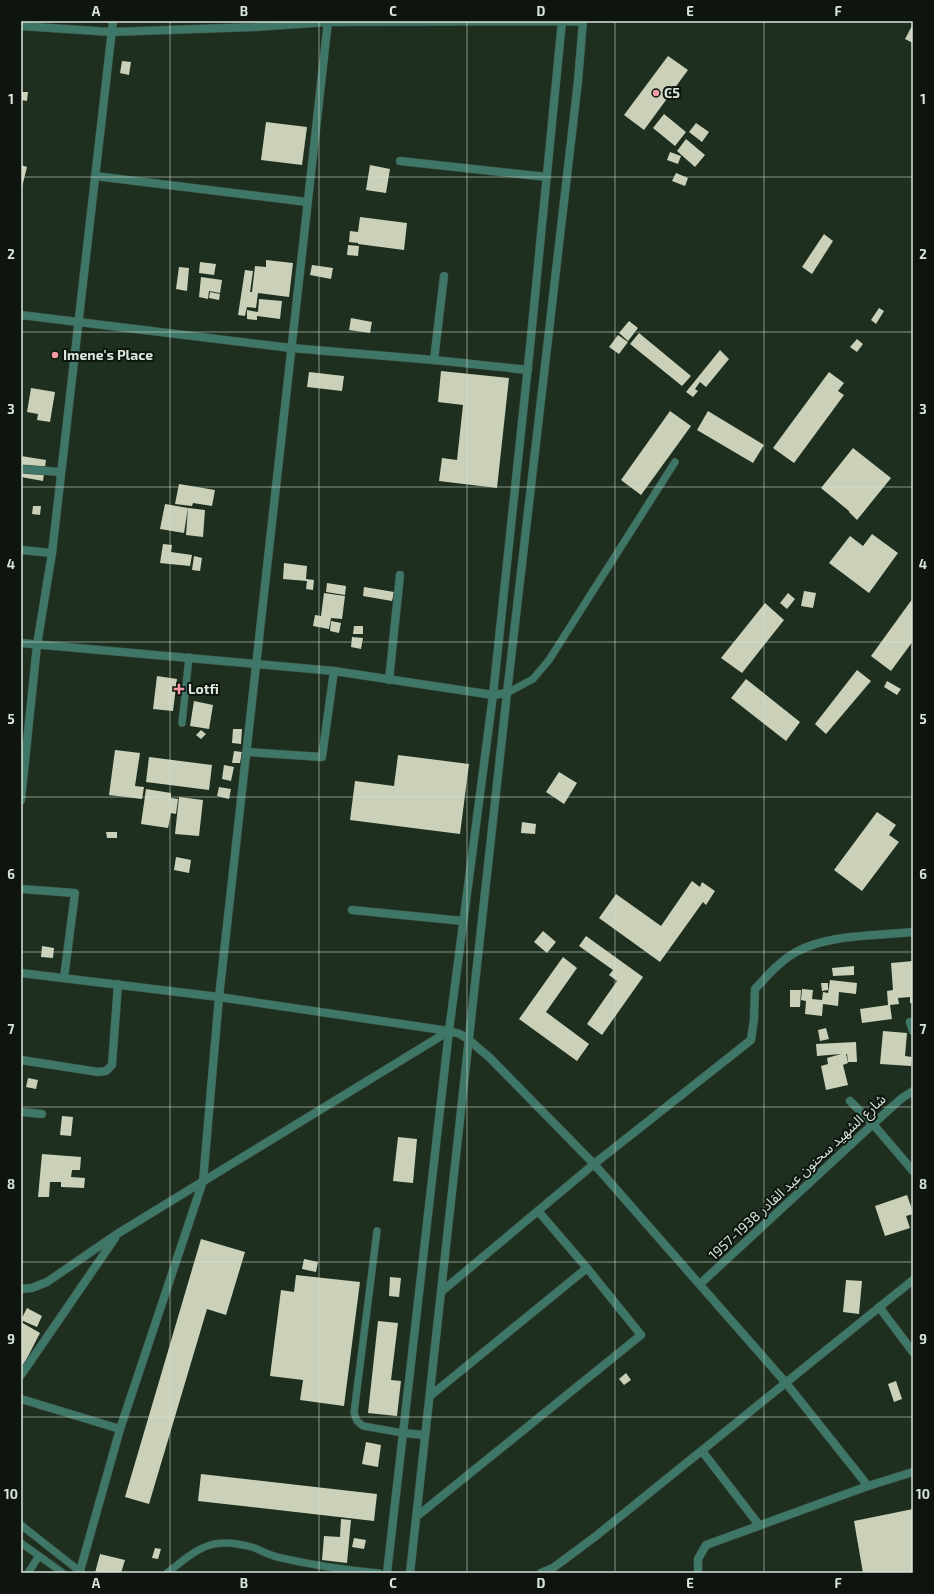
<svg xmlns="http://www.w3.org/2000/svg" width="934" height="1594" font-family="'Exo 2','Noto Sans Arabic',sans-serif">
	<rect width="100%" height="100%" fill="#1e2f20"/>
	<g fill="#cad1b8">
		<polygon points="913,24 913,43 905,39"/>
		<polygon points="668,56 688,70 644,130 624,115"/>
		<polygon points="122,61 131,62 129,75 120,73"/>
		<polygon points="21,92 28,92 27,101 21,100"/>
		<polygon points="664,114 686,132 675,146 653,128"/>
		<polygon points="266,122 307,127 302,165 261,160"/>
		<polygon points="696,123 709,132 702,142 689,132"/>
		<polygon points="686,139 705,155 695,167 677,151"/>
		<polygon points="670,152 681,156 678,164 667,160"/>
		<polygon points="21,165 27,167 22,187 21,187"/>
		<polygon points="370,165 390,169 386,193 366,190"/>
		<polygon points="676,173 688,178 685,186 672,181"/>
		<polygon points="360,217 407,223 404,250 358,244 358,243 349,242 350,231 358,232"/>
		<polygon points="824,234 833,241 812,274 802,267"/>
		<polygon points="348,245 359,246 358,256 347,255"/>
		<polygon points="266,260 293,263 289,297 258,293 256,308 247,307 245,316 238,315 245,270 253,271 250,292 252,292 255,266 266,267"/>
		<polygon points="200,262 216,264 214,275 199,273"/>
		<polygon points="312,265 333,268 331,279 310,275"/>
		<polygon points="179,267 189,268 187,291 176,289"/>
		<polygon points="201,277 222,280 220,293 209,291 208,299 199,297"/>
		<polygon points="210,292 220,294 219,300 209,298"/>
		<polygon points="259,299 282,301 280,319 257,316 257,320 247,319 247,310 258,312"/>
		<polygon points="879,308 884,311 876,324 871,320"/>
		<polygon points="351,318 372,322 370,333 349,330"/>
		<polygon points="629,321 638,328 628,341 619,333"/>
		<polygon points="639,333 691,376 682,386 630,344"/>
		<polygon points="618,335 628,342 619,354 609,347"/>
		<polygon points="857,339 863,344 857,352 850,347"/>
		<polygon points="720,350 729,359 706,387 700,382 695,389 698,391 693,397 686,392"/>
		<polygon points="441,371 509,378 497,488 439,481 442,458 457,460 463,405 438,402"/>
		<polygon points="309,372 344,376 342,391 307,387"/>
		<polygon points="829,372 844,383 838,391 844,395 794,463 773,448"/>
		<polygon points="31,388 55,392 50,422 37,420 38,414 27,412"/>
		<polygon points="670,411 691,426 641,495 621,480"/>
		<polygon points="708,411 764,445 753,463 697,430"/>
		<polygon points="853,448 891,478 857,520 849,512 849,511 821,488"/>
		<polygon points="21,456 46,460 43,481 21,477"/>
		<polygon points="179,484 215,490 212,506 193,503 192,506 175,504"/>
		<polygon points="165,504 188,508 184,533 160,529"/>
		<polygon points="33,506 41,506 40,515 32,514"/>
		<polygon points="188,508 205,510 203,537 186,535"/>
		<polygon points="872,534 898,553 869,593 829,563 850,536 863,546"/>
		<polygon points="163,544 172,545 171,552 192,555 190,566 160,563"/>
		<polygon points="194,556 202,558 200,571 192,570"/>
		<polygon points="284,563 307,566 306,579 314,580 313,590 306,589 307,581 283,579"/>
		<polygon points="327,583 346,586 345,595 326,592"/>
		<polygon points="364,587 394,592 392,601 363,596"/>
		<polygon points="804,591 816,593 813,608 801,606"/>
		<polygon points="324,593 345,596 342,619 331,618 329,629 313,626 315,615 321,616"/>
		<polygon points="788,593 795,599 787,609 780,603"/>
		<polygon points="913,598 913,641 891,671 871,656"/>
		<polygon points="765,603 784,620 742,673 721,658"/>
		<polygon points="331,621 341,623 339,633 330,631"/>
		<polygon points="354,626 363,626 363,634 353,634"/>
		<polygon points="352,637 363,638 361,649 351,647"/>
		<polygon points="857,670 871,681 826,734 815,724"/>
		<polygon points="157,676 177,679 173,711 153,709"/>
		<polygon points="746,679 800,722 786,741 731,698"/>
		<polygon points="887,681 901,689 897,695 884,687"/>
		<polygon points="194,701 213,705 209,729 190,726"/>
		<polygon points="233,729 242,729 241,744 232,743"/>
		<polygon points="201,730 206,734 201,739 196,735"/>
		<polygon points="115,750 140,753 135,786 144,787 142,799 109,795"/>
		<polygon points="234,751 242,752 240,763 232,763"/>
		<polygon points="398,755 469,764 460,834 350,820 355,781 394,786"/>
		<polygon points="149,757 212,765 209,790 146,782"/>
		<polygon points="224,765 234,767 231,781 222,779"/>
		<polygon points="559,772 577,783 564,804 546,792"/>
		<polygon points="219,787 231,789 229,799 217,796"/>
		<polygon points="146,789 171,793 171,798 178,799 176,814 171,813 168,828 141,824"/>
		<polygon points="179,797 203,800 199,836 175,834"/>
		<polygon points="877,812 896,825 889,835 899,842 862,891 834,870"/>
		<polygon points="522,822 536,824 535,834 521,833"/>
		<polygon points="106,832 117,832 117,838 107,838"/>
		<polygon points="176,857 191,860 189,873 174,870"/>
		<polygon points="692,881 700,887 702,882 715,891 706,905 703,902 660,962 599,918 616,894 661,926"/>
		<polygon points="543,931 556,942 547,953 534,942"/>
		<polygon points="586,936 643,977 602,1035 587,1024 617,981 609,975 613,970 579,946"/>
		<polygon points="42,946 54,948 53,958 41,957"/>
		<polygon points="563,957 577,968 546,1012 589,1044 577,1061 519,1019"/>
		<polygon points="913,961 913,1003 910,1003 910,997 898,998 899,1004 890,1005 892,1019 862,1023 860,1009 888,1005 887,991 893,990 891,963"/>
		<polygon points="854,966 854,975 833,976 832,968"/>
		<polygon points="830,980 857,983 856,994 839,992 838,1006 823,1004 822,1016 805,1014 806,1001 801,1000 802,989 813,990 812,999 822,1000 823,992 828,993"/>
		<polygon points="821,983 828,983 828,990 822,991"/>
		<polygon points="790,990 801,990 800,1007 790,1007"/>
		<polygon points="826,1028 829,1039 820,1041 818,1030"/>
		<polygon points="883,1031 907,1033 905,1056 912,1057 911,1066 880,1064"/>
		<polygon points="856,1042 857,1062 848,1062 847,1054 846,1054 848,1063 843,1065 848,1085 826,1090 821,1066 828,1064 827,1058 841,1054 817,1056 816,1044"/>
		<polygon points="28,1078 38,1080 36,1089 26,1087"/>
		<polygon points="62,1116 73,1117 71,1136 60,1135"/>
		<polygon points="398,1137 417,1139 413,1183 393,1181"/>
		<polygon points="42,1154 81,1157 80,1170 72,1170 71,1177 85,1178 84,1188 61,1187 61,1182 50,1182 49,1197 38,1197"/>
		<polygon points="907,1195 913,1212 913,1214 906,1216 910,1228 885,1236 875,1206"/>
		<polygon points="201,1239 245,1252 226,1315 207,1309 149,1504 125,1497"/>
		<polygon points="304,1259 318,1262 316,1272 302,1269"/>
		<polygon points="296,1275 360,1282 344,1406 300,1400 303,1380 270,1376 281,1290 294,1292"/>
		<polygon points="390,1277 401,1278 399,1297 389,1296"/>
		<polygon points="846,1280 862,1281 859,1314 843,1312"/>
		<polygon points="27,1308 42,1316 37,1327 21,1320"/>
		<polygon points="378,1321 398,1323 391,1380 401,1381 397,1416 368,1413"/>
		<polygon points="21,1322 40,1333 23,1366 21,1365"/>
		<polygon points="626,1373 631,1380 624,1385 619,1379"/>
		<polygon points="896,1381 902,1399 894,1402 888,1384"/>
		<polygon points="366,1442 381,1445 378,1467 362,1464"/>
		<polygon points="201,1474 377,1494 374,1521 198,1501"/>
		<polygon points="913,1509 913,1573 863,1573 854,1521"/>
		<polygon points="341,1519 351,1520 347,1563 322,1560 324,1536 340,1537"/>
		<polygon points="354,1538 366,1540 364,1549 352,1547"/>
		<polygon points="155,1548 161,1549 158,1559 152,1558"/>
		<polygon points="100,1554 125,1560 121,1573 95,1573"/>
	</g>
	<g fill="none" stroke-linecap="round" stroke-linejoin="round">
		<defs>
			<g id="service">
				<polyline points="507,693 533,679 549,660 675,462"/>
				<polyline points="182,723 189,657"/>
				<polyline points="377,1231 354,1413 357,1421 363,1426 403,1433"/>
				<polyline points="21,1525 82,1573"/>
				<polyline points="21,1543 63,1573"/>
				<polyline points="28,1573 39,1556"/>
				<path d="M 167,1573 C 180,1563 194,1550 210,1545 C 223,1541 241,1544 255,1548 C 262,1551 269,1555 277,1557 C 311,1565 345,1570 379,1573"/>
			</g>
			<g id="minor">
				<polyline points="21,26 111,32 255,27 328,22 562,21 583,22"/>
				<polyline points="400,161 547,177"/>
				<polyline points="95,176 307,202"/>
				<polyline points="21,315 291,348 434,360 528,370"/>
				<polyline points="434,360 444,276"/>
				<polyline points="21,469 61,472"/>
				<polyline points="21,550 52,553"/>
				<polyline points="21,643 334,671 493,695 507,693"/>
				<polyline points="389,680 400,575"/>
				<polyline points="247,752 322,757 334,671"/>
				<polyline points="21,800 37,645 52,553 113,21"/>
				<polyline points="21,889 75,893 64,978"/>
				<polyline points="352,910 463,921"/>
				<polyline points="21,973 219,997 449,1031 460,1034 469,1040 490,1058 594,1164 786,1383 868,1486"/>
				<polyline points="910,1022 913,1031"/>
				<polyline points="21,1060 98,1072 106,1071 112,1065 118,984"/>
				<polyline points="850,1101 873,1124 913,1171"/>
				<polyline points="21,1112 42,1114"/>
				<polyline points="538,1211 587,1268"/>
				<polyline points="700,1284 873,1124 902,1098 913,1091"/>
				<polyline points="21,1289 32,1288 47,1282 117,1234 449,1031"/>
				<path d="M 441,1292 L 594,1164 L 751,1040 L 754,1019 L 755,989 C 767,976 780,961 796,952 C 829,934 876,936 913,932"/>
				<polyline points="879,1307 913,1352"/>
				<polyline points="21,1375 115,1238"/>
				<polyline points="21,1399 120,1429"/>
				<polyline points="403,1433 425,1435"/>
				<polyline points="702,1451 759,1525"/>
				<polyline points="416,1517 641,1335 587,1268 430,1396"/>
				<polyline points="80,1571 120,1429 203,1181 219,997 328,21"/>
				<polyline points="541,1573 553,1568 596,1536 913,1280"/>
				<polyline points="698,1573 698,1559 706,1545 868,1486 913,1472"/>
			</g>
			<g id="tertiary">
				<polyline points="387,1573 449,1031 493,695 530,347 562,21"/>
				<polyline points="410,1573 507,693 578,81 583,21"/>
			</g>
		</defs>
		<use href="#service" stroke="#3c4c3e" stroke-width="8"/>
		<use href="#minor" stroke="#3c4c3e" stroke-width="9"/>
		<use href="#tertiary" stroke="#3c4c3e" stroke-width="9"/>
		<use href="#service" stroke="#3e7667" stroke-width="7"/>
		<use href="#minor" stroke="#3e7667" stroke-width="8"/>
		<use href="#tertiary" stroke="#3e7667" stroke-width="8"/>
	</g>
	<path fill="none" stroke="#dae5db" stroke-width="1" stroke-opacity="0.55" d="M 170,21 L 170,1573M 319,21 L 319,1573M 467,21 L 467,1573M 615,21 L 615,1573M 764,21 L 764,1573M 21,177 L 913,177M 21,332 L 913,332M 21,487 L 913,487M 21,642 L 913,642M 21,797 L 913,797M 21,952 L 913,952M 21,1107 L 913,1107M 21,1262 L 913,1262M 21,1417 L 913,1417"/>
	<g fill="#f49aa5" stroke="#0d150e" stroke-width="1.5">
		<circle cx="656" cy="93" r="4"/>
		<circle cx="55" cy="355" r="4"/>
		<path d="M177 683h4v4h4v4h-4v4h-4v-4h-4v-4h4z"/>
	</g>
	<g text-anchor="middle" stroke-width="4" stroke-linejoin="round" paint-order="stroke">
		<g font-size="14" font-weight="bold" fill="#dae5db" stroke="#0d150e" text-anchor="start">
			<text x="664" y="98">C5</text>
			<text x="63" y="360">Imene's Place</text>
			<text x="188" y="694">Lotfi</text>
		</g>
		<g font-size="14" fill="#dae5db" stroke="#0d150e">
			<text transform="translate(797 1177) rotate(-43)" y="5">شارع الشهيد سحنون عبد القادر 1938-1957</text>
		</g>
	</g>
	<rect width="934" height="1594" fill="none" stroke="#0d150e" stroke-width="44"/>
	<rect x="22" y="22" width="890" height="1550" fill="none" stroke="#dae5db" stroke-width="1.5"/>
	<g font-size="13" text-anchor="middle" font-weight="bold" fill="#dae5db">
		<text x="96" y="16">A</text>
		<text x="244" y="16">B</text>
		<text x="393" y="16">C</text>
		<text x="541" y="16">D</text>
		<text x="690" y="16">E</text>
		<text x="838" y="16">F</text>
		<text x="11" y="104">1</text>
		<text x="923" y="104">1</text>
		<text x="11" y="259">2</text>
		<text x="923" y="259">2</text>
		<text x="11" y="414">3</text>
		<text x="923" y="414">3</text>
		<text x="11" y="569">4</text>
		<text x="923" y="569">4</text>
		<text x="11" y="724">5</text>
		<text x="923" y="724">5</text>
		<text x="11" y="879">6</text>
		<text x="923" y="879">6</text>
		<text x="11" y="1034">7</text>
		<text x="923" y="1034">7</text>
		<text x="11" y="1189">8</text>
		<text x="923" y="1189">8</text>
		<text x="11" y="1344">9</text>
		<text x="923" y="1344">9</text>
		<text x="11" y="1499">10</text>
		<text x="923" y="1499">10</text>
		<text x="96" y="1588">A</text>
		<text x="244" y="1588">B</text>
		<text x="393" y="1588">C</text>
		<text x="541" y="1588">D</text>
		<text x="690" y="1588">E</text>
		<text x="838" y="1588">F</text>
	</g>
</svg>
